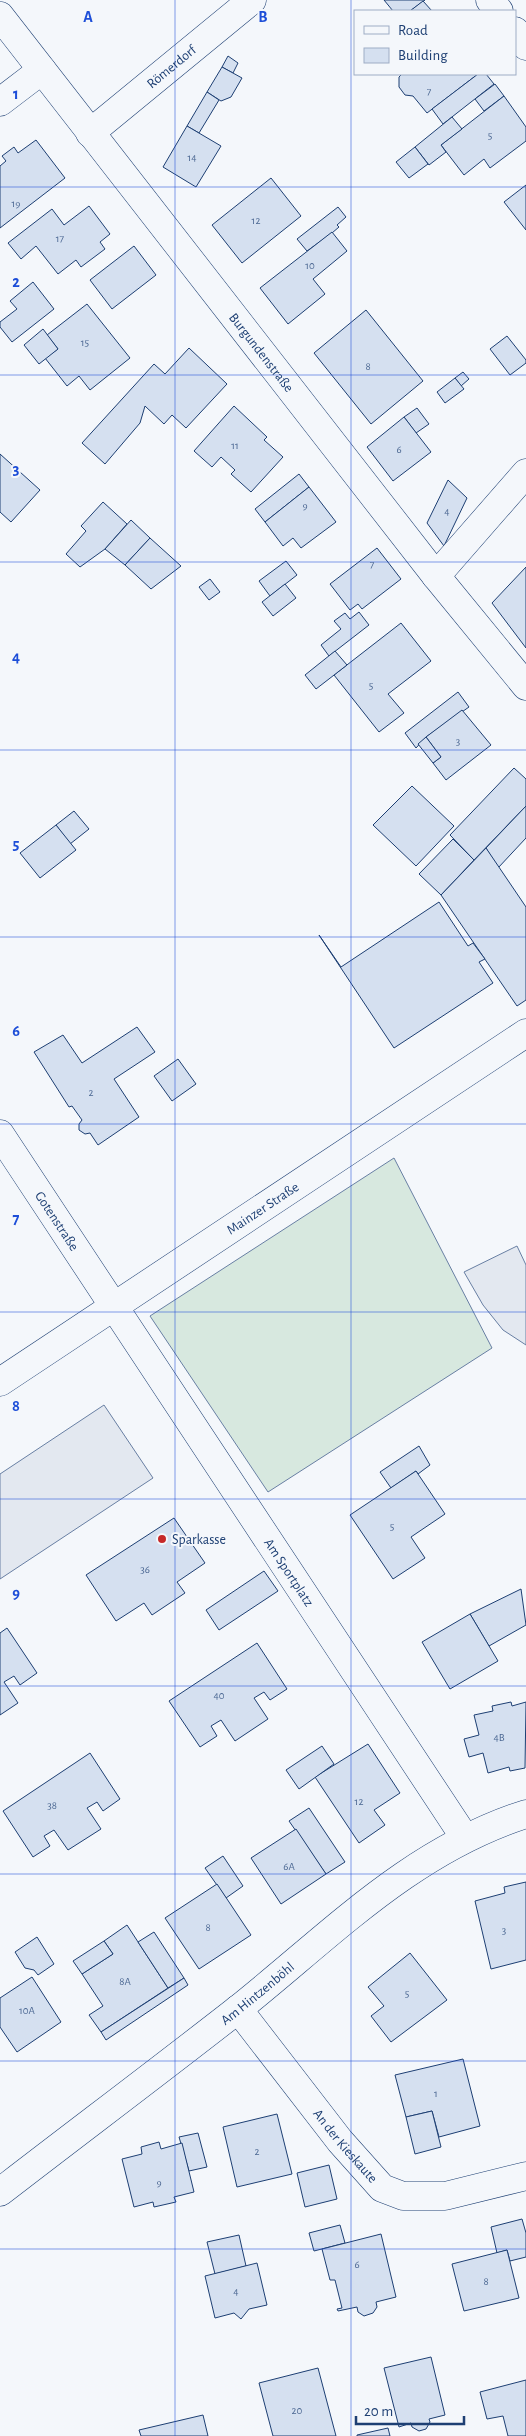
<svg xmlns="http://www.w3.org/2000/svg" width="526" height="2436" font-family="'Alegreya Sans',sans-serif">
	<rect width="100%" height="100%" fill="#f4f7fb"/>
	<polygon fill="#d7e8df" stroke="#687fa3" points="394,1158 492,1348 268,1492 150,1316"/>
	<g fill="#e3e8f0" stroke="#687fa3">
		<polygon points="517,1246 526,1265 526,1345 503,1330 483,1305 464,1272"/>
		<polygon points="104,1405 153,1478 0,1579 0,1474"/>
	</g>
	<g fill="#d5e0f0" stroke="#1d3f73">
		<polygon points="384,0 425,0 410,11 393,11"/>
		<polygon points="423,1 432,11 410,11"/>
		<polygon points="228,56 238,63 233,73 222,67"/>
		<polygon points="222,67 242,78 231,97 221,101 207,92"/>
		<polygon points="402,74 478,74 427,113 413,96 405,95 399,87 399,77"/>
		<polygon points="478,74 486,74 494,84 443,124 432,109"/>
		<polygon points="495,84 504,96 484,111 475,99"/>
		<polygon points="207,92 219,100 199,133 187,126"/>
		<polygon points="504,96 526,127 526,141 490,168 484,159 464,175 441,145"/>
		<polygon points="452,117 462,129 441,145 446,152 429,165 415,147"/>
		<polygon points="187,126 221,146 196,187 163,167"/>
		<polygon points="36,140 65,178 0,228 0,166 6,161 2,156 14,147 18,153"/>
		<polygon points="415,147 428,164 409,178 396,162"/>
		<polygon points="271,178 301,216 242,263 212,225"/>
		<polygon points="526,185 526,230 504,202"/>
		<polygon points="89,206 110,234 100,242 105,249 81,267 76,260 58,274 36,246 21,259 8,243 52,209 64,225"/>
		<polygon points="338,207 346,217 337,225 339,227 332,233 307,251 297,239"/>
		<polygon points="332,232 347,251 313,279 325,294 288,324 260,288"/>
		<polygon points="134,246 156,275 112,309 90,280"/>
		<polygon points="33,282 54,309 12,342 0,327 0,322 17,309 10,301"/>
		<polygon points="87,304 130,358 90,390 79,376 67,386 45,358 58,349 47,335"/>
		<polygon points="366,310 423,381 371,424 314,353"/>
		<polygon points="43,329 58,349 39,364 24,345"/>
		<polygon points="507,336 526,360 526,363 510,375 490,349"/>
		<polygon points="189,348 227,384 186,428 172,415 164,424 145,406 140,423 105,464 82,443 154,364 165,374"/>
		<polygon points="463,372 469,379 461,386 455,378"/>
		<polygon points="455,378 464,389 445,403 437,392"/>
		<polygon points="234,406 267,437 264,440 283,457 251,492 231,474 235,470 221,457 212,467 194,451"/>
		<polygon points="417,408 429,424 416,433 404,417"/>
		<polygon points="404,417 431,452 393,481 367,447"/>
		<polygon points="0,454 40,490 11,522 0,512"/>
		<polygon points="299,474 309,487 265,522 255,509"/>
		<polygon points="448,480 467,498 444,546 427,523"/>
		<polygon points="309,487 336,522 301,548 293,538 283,546 265,522"/>
		<polygon points="103,502 127,524 105,549 80,567 66,554 86,531 81,526"/>
		<polygon points="131,520 150,538 125,565 105,549"/>
		<polygon points="150,538 181,566 151,589 125,565"/>
		<polygon points="377,548 401,579 362,609 358,604 350,610 330,584"/>
		<polygon points="286,561 297,575 270,596 259,581"/>
		<polygon points="526,567 526,648 492,603"/>
		<polygon points="210,579 220,592 209,600 199,587"/>
		<polygon points="285,584 296,598 273,616 262,602"/>
		<polygon points="359,612 369,625 329,656 321,645 341,629 334,621 345,613 350,619"/>
		<polygon points="401,623 431,661 388,694 404,713 379,732 334,675"/>
		<polygon points="335,651 347,665 316,689 305,675"/>
		<polygon points="458,692 469,707 426,737 416,748 405,733"/>
		<polygon points="462,710 491,745 446,780 433,763 441,757 426,737"/>
		<polygon points="426,737 441,757 433,763 418,744"/>
		<polygon points="514,768 526,779 526,806 474,860 450,835"/>
		<polygon points="412,786 454,826 416,866 373,825"/>
		<polygon points="526,806 526,838 498,868 486,848"/>
		<polygon points="74,811 89,829 70,844 56,825"/>
		<polygon points="56,825 76,850 40,878 20,853"/>
		<polygon points="453,839 474,860 441,895 419,874"/>
		<polygon points="486,848 526,907 526,1000 517,1006 441,895"/>
		<polygon points="439,902 468,946 473,943 485,959 479,962 493,983 394,1048 319,935 341,967"/>
		<polygon points="137,1027 155,1052 114,1079 139,1117 98,1145 90,1133 85,1134 79,1130 79,1124 82,1120 72,1106 69,1107 34,1052 63,1035 82,1063"/>
		<polygon points="178,1059 196,1084 172,1101 154,1076"/>
		<polygon points="419,1446 430,1465 418,1474 416,1471 391,1488 380,1472"/>
		<polygon points="416,1471 445,1514 411,1537 425,1558 393,1579 350,1515"/>
		<polygon points="174,1518 205,1563 177,1582 185,1593 152,1615 144,1603 116,1621 86,1575"/>
		<polygon points="264,1571 278,1591 219,1630 206,1610"/>
		<polygon points="521,1589 526,1625 489,1646 470,1614"/>
		<polygon points="470,1614 498,1661 450,1689 422,1642"/>
		<polygon points="7,1628 37,1673 20,1685 14,1676 4,1682 18,1703 0,1715 0,1633"/>
		<polygon points="257,1643 287,1689 270,1700 264,1692 254,1698 268,1719 235,1741 221,1720 211,1726 217,1736 200,1747 169,1701"/>
		<polygon points="511,1702 512,1706 526,1702 525,1768 510,1771 509,1767 488,1773 483,1753 469,1757 464,1739 479,1735 474,1715 493,1711 492,1706"/>
		<polygon points="368,1744 400,1793 374,1810 385,1825 359,1843 315,1777"/>
		<polygon points="322,1746 334,1764 299,1789 286,1770"/>
		<polygon points="90,1753 120,1799 103,1811 97,1802 87,1808 101,1829 68,1850 54,1830 44,1836 50,1846 33,1857 3,1811"/>
		<polygon points="309,1808 345,1862 326,1874 289,1821"/>
		<polygon points="296,1829 326,1874 281,1904 251,1858"/>
		<polygon points="223,1856 243,1886 226,1898 205,1868"/>
		<polygon points="526,1882 526,1960 491,1969 475,1901 505,1893 504,1887"/>
		<polygon points="217,1884 251,1935 199,1969 165,1918"/>
		<polygon points="127,1925 168,1988 101,2032 89,2015 103,2006 82,1974 113,1954 104,1941"/>
		<polygon points="154,1932 184,1978 168,1988 138,1942"/>
		<polygon points="37,1937 54,1964 38,1975 34,1970 25,1968 15,1952"/>
		<polygon points="104,1941 113,1954 82,1974 73,1961"/>
		<polygon points="410,1953 447,2000 391,2042 371,2016 384,2006 368,1987"/>
		<polygon points="32,1977 61,2022 17,2052 0,2027 0,1998"/>
		<polygon points="184,1978 188,1985 106,2040 101,2032"/>
		<polygon points="463,2059 480,2126 439,2137 432,2111 406,2117 395,2075"/>
		<polygon points="432,2111 441,2147 415,2154 406,2117"/>
		<polygon points="277,2114 292,2174 237,2187 223,2127"/>
		<polygon points="198,2133 207,2167 189,2171 179,2137"/>
		<polygon points="159,2142 161,2149 182,2143 194,2192 174,2197 176,2202 154,2207 153,2202 134,2207 122,2159 142,2154 141,2147"/>
		<polygon points="329,2165 337,2199 305,2207 297,2173"/>
		<polygon points="522,2219 526,2233 526,2257 510,2261 507,2250 497,2253 491,2227"/>
		<polygon points="340,2225 345,2243 314,2251 309,2233"/>
		<polygon points="381,2234 396,2297 376,2302 377,2307 373,2313 364,2316 358,2312 357,2307 338,2311 337,2309 342,2308 335,2280 330,2280 322,2249"/>
		<polygon points="239,2235 246,2266 215,2274 207,2242"/>
		<polygon points="507,2250 519,2298 464,2311 452,2264"/>
		<polygon points="257,2263 267,2305 249,2309 241,2319 234,2313 215,2318 205,2276"/>
		<polygon points="431,2357 445,2415 429,2419 430,2422 426,2429 419,2431 412,2427 411,2423 399,2427 384,2368"/>
		<polygon points="318,2368 336,2436 273,2436 259,2383"/>
		<polygon points="526,2380 526,2436 508,2436 503,2416 487,2419 480,2392"/>
		<polygon points="203,2415 208,2436 141,2436 139,2430"/>
		<polygon points="388,2428 390,2436 357,2436 357,2435"/>
	</g>
	<g fill="none" stroke-linecap="round" stroke-linejoin="round">
		<defs>
			<g id="minor">
				<polyline points="490,0 499,11"/>
				<path id="s1" d="M 0,16 L 436,576 L 526,686"/>
				<polyline points="515,31 526,46"/>
				<polyline points="0,102 42,70"/>
				<path id="s2" d="M 90,133 L 252,0"/>
				<polyline points="436,576 526,473"/>
				<path id="s3" d="M 0,1134 L 465,1838"/>
				<path id="s4" d="M 0,1382 L 526,1033"/>
				<path id="s5" d="M 238,2009 L 340,2141 L 382,2188 L 403,2196 L 445,2196 L 526,2176"/>
				<path id="s6" d="M 0,2192 C 79,2131 159,2071 237,2010 C 330,1936 410,1851 526,1814"/>
			</g>
		</defs>
		<use href="#minor" stroke="#1d3f73" stroke-width="29"/>
		<use href="#minor" stroke="#f4f7fb" stroke-width="28"/>
	</g>
	<path fill="none" stroke="#1d4ed8" stroke-width="1" stroke-opacity="0.55" d="M 175,0 L 175,2436M 351,0 L 351,2436M 0,187 L 526,187M 0,375 L 526,375M 0,562 L 526,562M 0,750 L 526,750M 0,937 L 526,937M 0,1124 L 526,1124M 0,1312 L 526,1312M 0,1499 L 526,1499M 0,1686 L 526,1686M 0,1874 L 526,1874M 0,2061 L 526,2061M 0,2249 L 526,2249"/>
	<circle fill="#c62828" stroke="#f4f7fb" stroke-width="2" cx="162" cy="1539" r="5"/>
	<g text-anchor="middle" stroke-width="4" stroke-linejoin="round" paint-order="stroke">
		<g font-size="11" fill="#4b6792">
			<text x="429" y="95">7</text>
			<text x="490" y="139">5</text>
			<text x="192" y="161">14</text>
			<text x="16" y="207">19</text>
			<text x="256" y="224">12</text>
			<text x="60" y="242">17</text>
			<text x="310" y="269">10</text>
			<text x="85" y="346">15</text>
			<text x="368" y="370">8</text>
			<text x="235" y="449">11</text>
			<text x="399" y="453">6</text>
			<text x="305" y="509">9</text>
			<text x="447" y="515">4</text>
			<text x="372" y="568">7</text>
			<text x="371" y="689">5</text>
			<text x="458" y="745">3</text>
			<text x="91" y="1096">2</text>
			<text x="392" y="1530">5</text>
			<text x="145" y="1573">36</text>
			<text x="219" y="1699">40</text>
			<text x="499" y="1741">4B</text>
			<text x="359" y="1805">12</text>
			<text x="52" y="1809">38</text>
			<text x="289" y="1870">6A</text>
			<text x="208" y="1931">8</text>
			<text x="504" y="1934">3</text>
			<text x="125" y="1985">8A</text>
			<text x="407" y="1997">5</text>
			<text x="27" y="2014">10A</text>
			<text x="436" y="2097">1</text>
			<text x="257" y="2155">2</text>
			<text x="159" y="2186">9</text>
			<text x="357" y="2268">6</text>
			<text x="486" y="2285">8</text>
			<text x="236" y="2295">4</text>
			<text x="297" y="2414">20</text>
		</g>
		<g font-size="14" fill="#1d3f73" stroke="#f4f7fb">
			<text dy="5" stroke="none"><textPath href="#s2" startOffset="105">Römerdorf</textPath></text>
			<text dy="5" stroke="none"><textPath href="#s1" startOffset="426">Burgundenstraße</textPath></text>
			<text dy="5" stroke="none"><textPath href="#s4" startOffset="315">Mainzer Straße</textPath></text>
			<text dy="5" stroke="none"><textPath href="#s3" startOffset="104">Gotenstraße</textPath></text>
			<text dy="5" stroke="none"><textPath href="#s3" startOffset="525">Am Sportplatz</textPath></text>
			<text dy="5" stroke="none"><textPath href="#s6" startOffset="325">Am Hintzenböhl</textPath></text>
			<text dy="5" stroke="none"><textPath href="#s5" startOffset="174">An der Kieskaute</textPath></text>
		</g>
		<g font-size="14" fill="#1d3f73" stroke="#f4f7fb" text-anchor="start">
			<text x="172" y="1544">Sparkasse</text>
		</g>
	</g>
	<g font-size="16" text-anchor="middle" font-weight="bold" fill="#1d4ed8" stroke="#f4f7fb" stroke-width="4" stroke-linejoin="round" paint-order="stroke">
		<text x="88" y="22">A</text>
		<text x="263" y="22">B</text>
		<text x="16" y="99">1</text>
		<text x="16" y="287">2</text>
		<text x="16" y="474">3</text>
		<text x="16" y="662">4</text>
		<text x="16" y="849">5</text>
		<text x="16" y="1036">6</text>
		<text x="16" y="1224">7</text>
		<text x="16" y="1411">8</text>
		<text x="16" y="1598">9</text>
	</g>
	<rect x="354" y="10" width="162" height="65" fill="#f4f7fb" stroke="#9eadc5"/>
	<rect x="364" y="26" width="25" height="8" fill="#f4f7fb" stroke="#9eadc5"/>
	<text x="398" y="35" font-size="15" fill="#1d3f73">Road</text>
	<rect x="364" y="48" width="25" height="15" fill="#d5e0f0" stroke="#9eadc5"/>
	<text x="398" y="60" font-size="15" fill="#1d3f73">Building</text>
	<path d="M356 2416v8h108v-8" fill="none" stroke="#1d3f73" stroke-width="2.5"/>
	<text x="364" y="2416" font-size="15" fill="#1d3f73" stroke="#f4f7fb" stroke-width="4" paint-order="stroke">20 m</text>
</svg>
